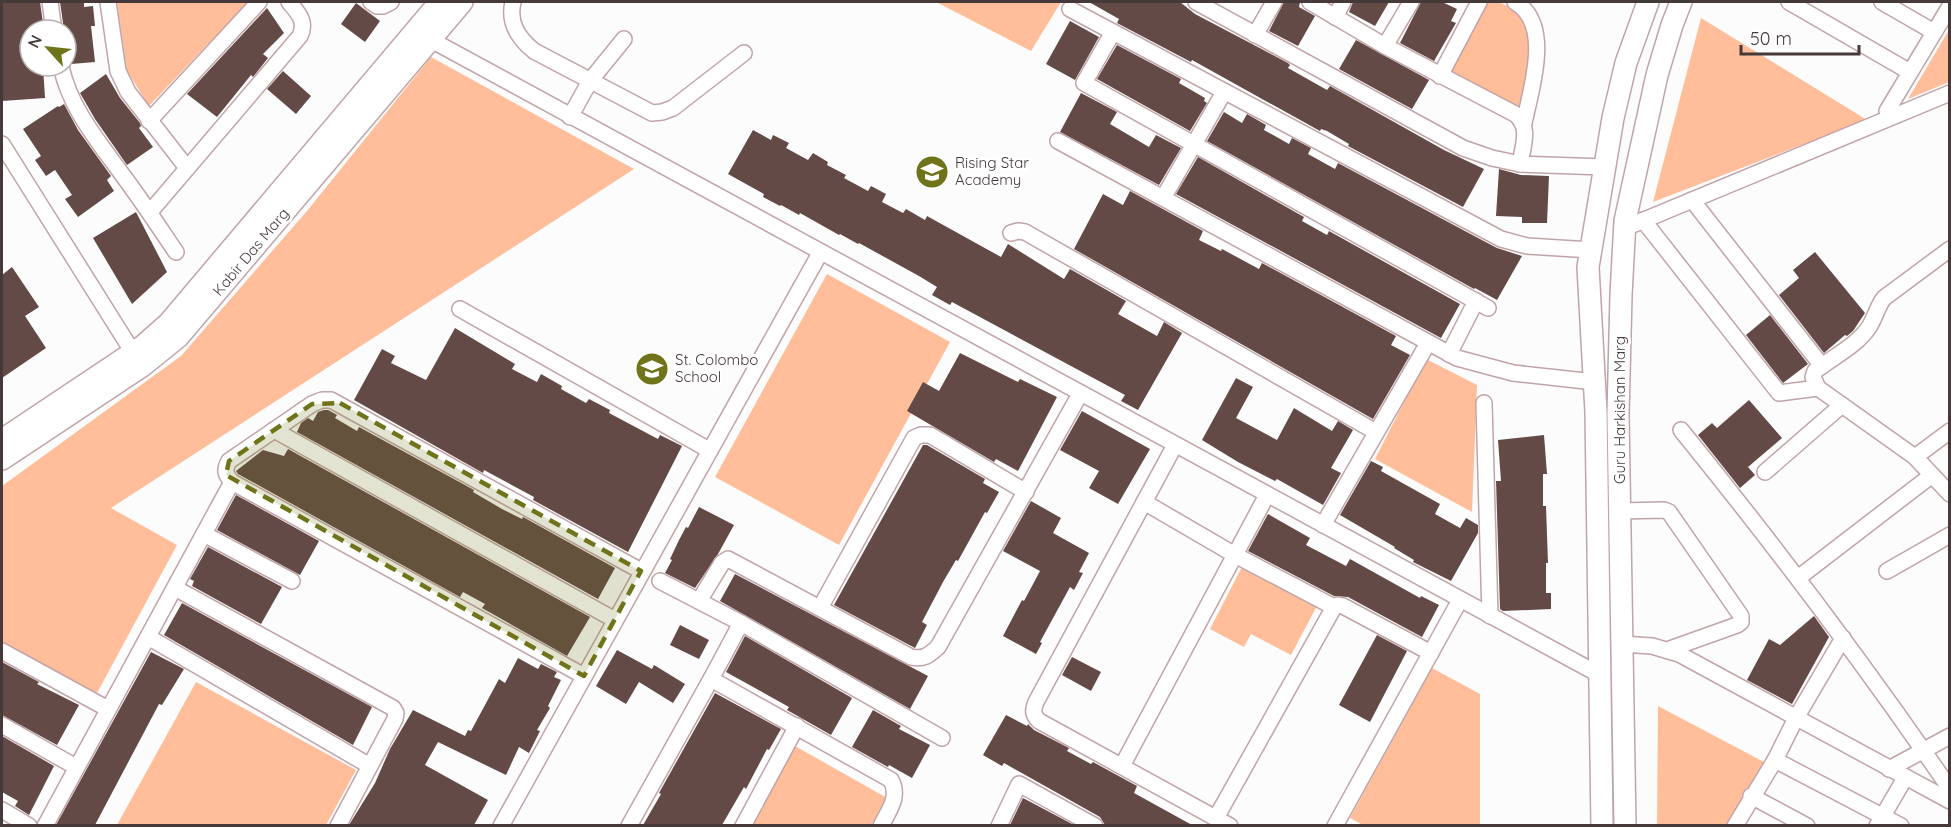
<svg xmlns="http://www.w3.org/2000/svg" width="1951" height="827" font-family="Quicksand,sans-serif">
	<rect width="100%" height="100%" fill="#fcfcfc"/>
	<g fill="#ffbd99">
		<polygon points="117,2 248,2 149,106 127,71"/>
		<polygon points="936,2 1061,2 1031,51"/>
		<polygon points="1483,2 1499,2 1518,11 1532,32 1532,67 1517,110 1446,70"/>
		<polygon points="1701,18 1867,120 1653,202"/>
		<polygon points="1949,30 1949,82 1908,99"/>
		<polygon points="431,57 634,169 111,508 177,545 97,693 2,642 2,486 181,356 307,211"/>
		<polygon points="827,274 950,342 839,545 715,477"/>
		<polygon points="1426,359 1477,385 1472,512 1375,459"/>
		<polygon points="1244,563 1319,602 1291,655 1251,634 1244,647 1210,629"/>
		<polygon points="1432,668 1480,694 1480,825 1363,825 1350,818"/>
		<polygon points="196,682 356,770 326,825 117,825"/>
		<polygon points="1658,706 1764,762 1730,825 1657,826"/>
		<polygon points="795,746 887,798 871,825 750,826"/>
	</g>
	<g fill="#634a46">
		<polygon points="2,2 40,2 44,30 30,30 30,66 43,66 45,98 2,101"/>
		<polygon points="60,2 84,2 84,7 93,6 95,26 91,26 95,62 71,64 66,58 66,30 64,30"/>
		<polygon points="1089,2 1180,2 1195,14 1288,63 1290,65 1288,68 1327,90 1330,86 1444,150 1484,169 1463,207 1348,146 1349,144 1327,131 1321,129 1320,131 1192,60 1191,62 1117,23 1119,19"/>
		<polygon points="1284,2 1300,2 1299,7 1315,16 1298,46 1269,31"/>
		<polygon points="1353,2 1389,2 1375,26 1349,12"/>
		<polygon points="1421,2 1442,2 1457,9 1451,21 1456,23 1434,61 1400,43"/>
		<polygon points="356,3 380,21 365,42 341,24"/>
		<polygon points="267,8 284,33 263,54 268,58 253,77 251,75 217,117 187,94"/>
		<polygon points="1070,21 1099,37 1075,80 1046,64"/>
		<polygon points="1356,40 1429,80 1412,109 1339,69"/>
		<polygon points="1117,45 1181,79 1179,83 1205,98 1204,101 1207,103 1190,131 1097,79"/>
		<polygon points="283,71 311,96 296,114 267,89"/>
		<polygon points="106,74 120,98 140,123 141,126 139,128 153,147 127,165 95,119 80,93"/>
		<polygon points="1081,93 1117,112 1110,124 1149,147 1156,135 1181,148 1159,185 1060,132"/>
		<polygon points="64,104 78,130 111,176 107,180 114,191 78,217 65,199 72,195 55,170 46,176 35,160 41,156 23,129 58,106 59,107"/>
		<polygon points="1224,112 1242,123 1247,114 1266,125 1264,130 1289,144 1292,138 1311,148 1308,154 1335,169 1338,163 1478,238 1497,248 1522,256 1497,300 1475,288 1474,289 1207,141"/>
		<polygon points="753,130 771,140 773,135 789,143 786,148 808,160 813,153 828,162 827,165 846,175 844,178 868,191 871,186 886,194 882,202 903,213 906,209 925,220 927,216 1001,257 1008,244 1064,279 1070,269 1126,301 1118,314 1157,336 1164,322 1182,333 1138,410 1121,401 1125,395 952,302 950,305 932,295 937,287 919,276 859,243 858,244 840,234 839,235 800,213 799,215 781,205 780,206 763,197 764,194 728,174"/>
		<polygon points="1198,157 1304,217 1302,221 1327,235 1329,231 1460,304 1441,338 1176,194"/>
		<polygon points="1499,169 1521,175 1549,176 1547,223 1522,223 1522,217 1496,216"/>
		<polygon points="1130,191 1203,231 1199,240 1221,251 1222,249 1259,269 1262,263 1396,336 1391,345 1410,355 1373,419 1074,249 1103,194 1123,205"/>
		<polygon points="136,212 167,272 132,304 93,238"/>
		<polygon points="1815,252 1865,313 1853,331 1847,336 1845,335 1824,353 1779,295 1799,278 1793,270"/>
		<polygon points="12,267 39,307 25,316 46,348 2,378 2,275"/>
		<polygon points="1770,315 1808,364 1783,383 1746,335"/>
		<polygon points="455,328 515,364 512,369 537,382 541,374 562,386 561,389 586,403 589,399 610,410 609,413 658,439 660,435 682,446 628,552 533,500 534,497 484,470 483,473 354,400 382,349 395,356 391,363 426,380"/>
		<polygon points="960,353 1018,382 1020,379 1057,397 1018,471 996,459 994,462 907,411 923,382 939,391"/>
		<polygon points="1236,378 1253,387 1236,418 1277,440 1294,408 1332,431 1338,421 1353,430 1331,468 1341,473 1323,505 1277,479 1275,481 1238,462 1202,440"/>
		<polygon points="1749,400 1782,438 1748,467 1755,475 1740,488 1698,435 1712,423 1717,428"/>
		<polygon points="324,410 328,410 337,415 335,418 357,431 359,427 474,490 473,492 502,509 522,519 523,517 615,568 598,599 297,432 301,423 308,418 313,421 318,412"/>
		<polygon points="1082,411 1150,449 1118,504 1089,488 1099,471 1060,450"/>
		<polygon points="1544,435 1547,474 1543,474 1543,506 1546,506 1548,563 1546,563 1546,593 1551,593 1551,609 1503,611 1500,609 1496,481 1501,481 1498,440"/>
		<polygon points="923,445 927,445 985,479 983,483 999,492 987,513 985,512 958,561 956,560 943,582 922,622 927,625 915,648 834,605"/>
		<polygon points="288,449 590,617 567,656 482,608 485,604 463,592 460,597 238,474 236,471 263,450 284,456"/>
		<polygon points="1371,461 1383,467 1381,471 1440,504 1435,514 1460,528 1466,518 1478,525 1478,533 1451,581 1413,562 1414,560 1394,548 1395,547 1340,515"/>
		<polygon points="236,495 319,541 300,575 217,530"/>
		<polygon points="1031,501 1061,518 1053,533 1089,553 1079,572 1083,573 1074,590 1070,587 1040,642 1042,643 1036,654 1003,636 1022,600 1024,601 1040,571 1003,551"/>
		<polygon points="699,507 734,525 718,554 695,588 665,573 672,560 670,559 679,540 686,527 688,528"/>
		<polygon points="1268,514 1310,538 1306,545 1346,566 1350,559 1420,598 1421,596 1439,605 1422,637 1348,597 1334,596 1248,551"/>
		<polygon points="208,547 282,587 261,624 192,586 194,581 190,579"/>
		<polygon points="735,574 928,676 910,709 720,601"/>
		<polygon points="182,603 372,707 353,745 164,635"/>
		<polygon points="1814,616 1829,637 1792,704 1747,680 1769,639 1780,645"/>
		<polygon points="680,625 709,640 699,659 670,645"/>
		<polygon points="1377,635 1407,651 1370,722 1339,705"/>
		<polygon points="745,636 852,698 831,735 787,710 789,707 726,672"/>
		<polygon points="617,650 652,669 654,665 685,684 673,703 639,682 626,704 596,686"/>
		<polygon points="151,652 184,669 162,705 159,704 95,825 56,825"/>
		<polygon points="1072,657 1101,672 1091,691 1062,675"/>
		<polygon points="518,658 538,669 541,664 557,672 554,677 561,680 548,706 550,708 537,730 540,731 529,753 519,747 506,775 438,742 425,765 488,800 474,825 349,825 375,783 390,749 413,710 465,736 468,730 471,731 499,679 505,683"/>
		<polygon points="2,662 39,682 37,684 79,705 57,745 2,715"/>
		<polygon points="715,693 781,729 769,750 767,749 746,789 744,787 722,825 643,825 661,794 659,793"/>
		<polygon points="873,710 901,726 899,729 930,745 912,778 889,765 888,767 852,747"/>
		<polygon points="1006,715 1027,726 1028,724 1034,730 1069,748 1067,751 1091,764 1093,762 1137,786 1134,793 1192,825 1105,825 1100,817 1004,763 1002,766 983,755"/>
		<polygon points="2,736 54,766 29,815 15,806 18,801 2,792"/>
		<polygon points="1023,798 1074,825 1010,825"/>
	</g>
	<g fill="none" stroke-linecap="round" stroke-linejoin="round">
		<defs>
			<g id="street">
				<polyline points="50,2 54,30"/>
				<polyline points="108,2 118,71 128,92 187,168"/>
				<polyline points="371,2 377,6 383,6 391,2"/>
				<path d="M 513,2 C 508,23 518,38 534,51 L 652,113 L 662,112 L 673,108 L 744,53"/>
				<polyline points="1196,2 1463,148 1492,158 1520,164 1605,167"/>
				<path d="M 1310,2 L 1385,46 L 1515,114 C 1531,127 1523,145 1520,164"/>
				<path d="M 1515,2 C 1553,24 1531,89 1524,123"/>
				<polyline points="1789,2 1910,72"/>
				<polyline points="1882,2 1934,32"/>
				<polyline points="1070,9 1501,239 1527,246 1591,250"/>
				<polyline points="1335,17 1343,2"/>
				<polyline points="1113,32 1084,83 1488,308"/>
				<polyline points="422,35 1600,675"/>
				<polyline points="1255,35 1274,2"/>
				<polyline points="1385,46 1411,2"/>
				<path d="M 61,66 C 70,109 99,142 124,177 C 142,201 159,227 176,252"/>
				<polyline points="1440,76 1479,2"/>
				<polyline points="1887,111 1950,6"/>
				<polyline points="570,117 590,81 624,39"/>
				<polyline points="149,121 259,2"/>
				<polyline points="1058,141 1457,358 1513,373 1595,382"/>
				<polyline points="2,144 139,362"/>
				<polyline points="1163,198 1224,92"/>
				<polyline points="1692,200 1822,366 1815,371 1813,377 1818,388 1915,457 1950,494"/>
				<path d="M 150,212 L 300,36 C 307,21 298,13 289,2"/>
				<polyline points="1643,220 1779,393 1818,388"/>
				<polyline points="1625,228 1950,93"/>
				<polyline points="1011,233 1018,231 1025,232 1376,432"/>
				<polyline points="460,309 709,450"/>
				<polyline points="1449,354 1476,301"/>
				<path d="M 1822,366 C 1837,355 1859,343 1869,327 C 1875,318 1877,307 1884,298 L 1950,249"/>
				<polyline points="1484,403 1490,616"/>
				<polyline points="274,430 615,620"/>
				<path d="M 1681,430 C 1775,546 1865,665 1950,789"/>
				<path d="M 1175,445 L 1036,702 C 1033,710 1032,714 1039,721 L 1230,826"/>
				<polyline points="1915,457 1950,431"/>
				<polyline points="1765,472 1842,405"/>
				<polyline points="1144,502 1235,555 1334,607"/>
				<polyline points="1620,511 1664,510 1669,512 1741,616 1741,622 1737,625 1667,650"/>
				<polyline points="1323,525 1428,343"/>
				<polyline points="204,534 292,581"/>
				<polyline points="1887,571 1950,535"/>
				<polyline points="1798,578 1932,475"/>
				<polyline points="660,581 741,623 942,738"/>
				<polyline points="175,588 393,708 396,713 395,719 338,826"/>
				<path d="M 699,601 L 722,563 L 728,559 L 911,657 C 924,660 929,655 938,647 L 1080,394"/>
				<polyline points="820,608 914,438 921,435 930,435 1026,492"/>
				<polyline points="148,637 370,766"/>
				<polyline points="1622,644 1652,646 1679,654 1950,801"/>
				<polyline points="2,651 108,709"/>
				<path d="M 584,676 L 232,482 C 225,474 224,470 229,461 L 312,404 L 322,400 L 331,400 L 641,571"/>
				<polyline points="711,679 741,623"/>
				<polyline points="2,725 76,767"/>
				<polyline points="1775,760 1901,826"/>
				<polyline points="1122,766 1267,495"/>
				<polyline points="1889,769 1950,736"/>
				<polyline points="1751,796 1807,826"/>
				<polyline points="2,810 29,826"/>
				<polyline points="1216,818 1334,607 1338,605 1343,606 1431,653"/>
				<polyline points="45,826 232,482"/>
				<polyline points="501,826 820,253"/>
				<path d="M 629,826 L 711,679 L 891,780 C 900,797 889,810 881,826"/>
				<polyline points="743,826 797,726"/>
				<polyline points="999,826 1019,784 1095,826"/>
				<polyline points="1335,826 1460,600"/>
				<polyline points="1735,826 1775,760 1796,718 1843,638"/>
				<polyline points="1877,826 1905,778"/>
			</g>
			<g id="secondary">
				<polyline points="2,440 143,346 169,323 440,2"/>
				<polyline points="2,459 142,366 178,337 462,2"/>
				<polyline points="1602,826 1596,412 1588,267 1613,118 1626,63 1648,2"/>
				<polyline points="1625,826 1618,415 1621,295 1625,221 1657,75 1672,25 1681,2"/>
			</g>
		</defs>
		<use href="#street" stroke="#c1a4a8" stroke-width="18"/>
		<use href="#secondary" stroke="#c1a4a8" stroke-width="24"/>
		<use href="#street" stroke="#fff" stroke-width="15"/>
		<use href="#secondary" stroke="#fff" stroke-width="21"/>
	</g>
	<path fill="#6f7319" fill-opacity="0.2" stroke="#6f7319" stroke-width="4.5" stroke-dasharray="12 8" stroke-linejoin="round" d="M 340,403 L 641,571 L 584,676 L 226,475 L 229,461 L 312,404 Z"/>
	<defs>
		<symbol id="school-disc" viewBox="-11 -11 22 22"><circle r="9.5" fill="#6f7319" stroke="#fff"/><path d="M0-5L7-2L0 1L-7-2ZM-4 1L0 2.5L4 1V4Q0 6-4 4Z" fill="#fff"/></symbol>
	</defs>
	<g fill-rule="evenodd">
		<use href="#school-disc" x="913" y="153" width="38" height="38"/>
		<use href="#school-disc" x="633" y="350" width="38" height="38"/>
	</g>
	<g text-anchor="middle" stroke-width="6" stroke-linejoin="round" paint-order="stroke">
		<g font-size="15" fill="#45393a" stroke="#fff" text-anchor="start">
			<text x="955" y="168">Rising Star<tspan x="955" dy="17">Academy</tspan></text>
			<text x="675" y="365">St. Colombo<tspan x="675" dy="17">School</tspan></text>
		</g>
		<g font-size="15" fill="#45393a" stroke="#fff">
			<text transform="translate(251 252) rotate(-50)" y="5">Kabir Das Marg</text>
			<text transform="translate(1620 410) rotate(-90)" y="5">Guru Harkishan Marg</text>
		</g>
	</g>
	<rect width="1951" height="827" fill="none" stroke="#45393a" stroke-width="6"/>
	<g transform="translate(48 48) rotate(297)"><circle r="28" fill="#ffffff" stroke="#b5b0b0" stroke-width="1.5"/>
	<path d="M0-4.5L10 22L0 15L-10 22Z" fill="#6f7319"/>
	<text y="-9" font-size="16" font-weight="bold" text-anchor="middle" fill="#45393a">N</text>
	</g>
	<path d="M1741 45v9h118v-9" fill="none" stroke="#45393a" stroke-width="3"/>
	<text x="1750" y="45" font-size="18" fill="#45393a" stroke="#ffffff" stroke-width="4.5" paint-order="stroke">50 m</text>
</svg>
